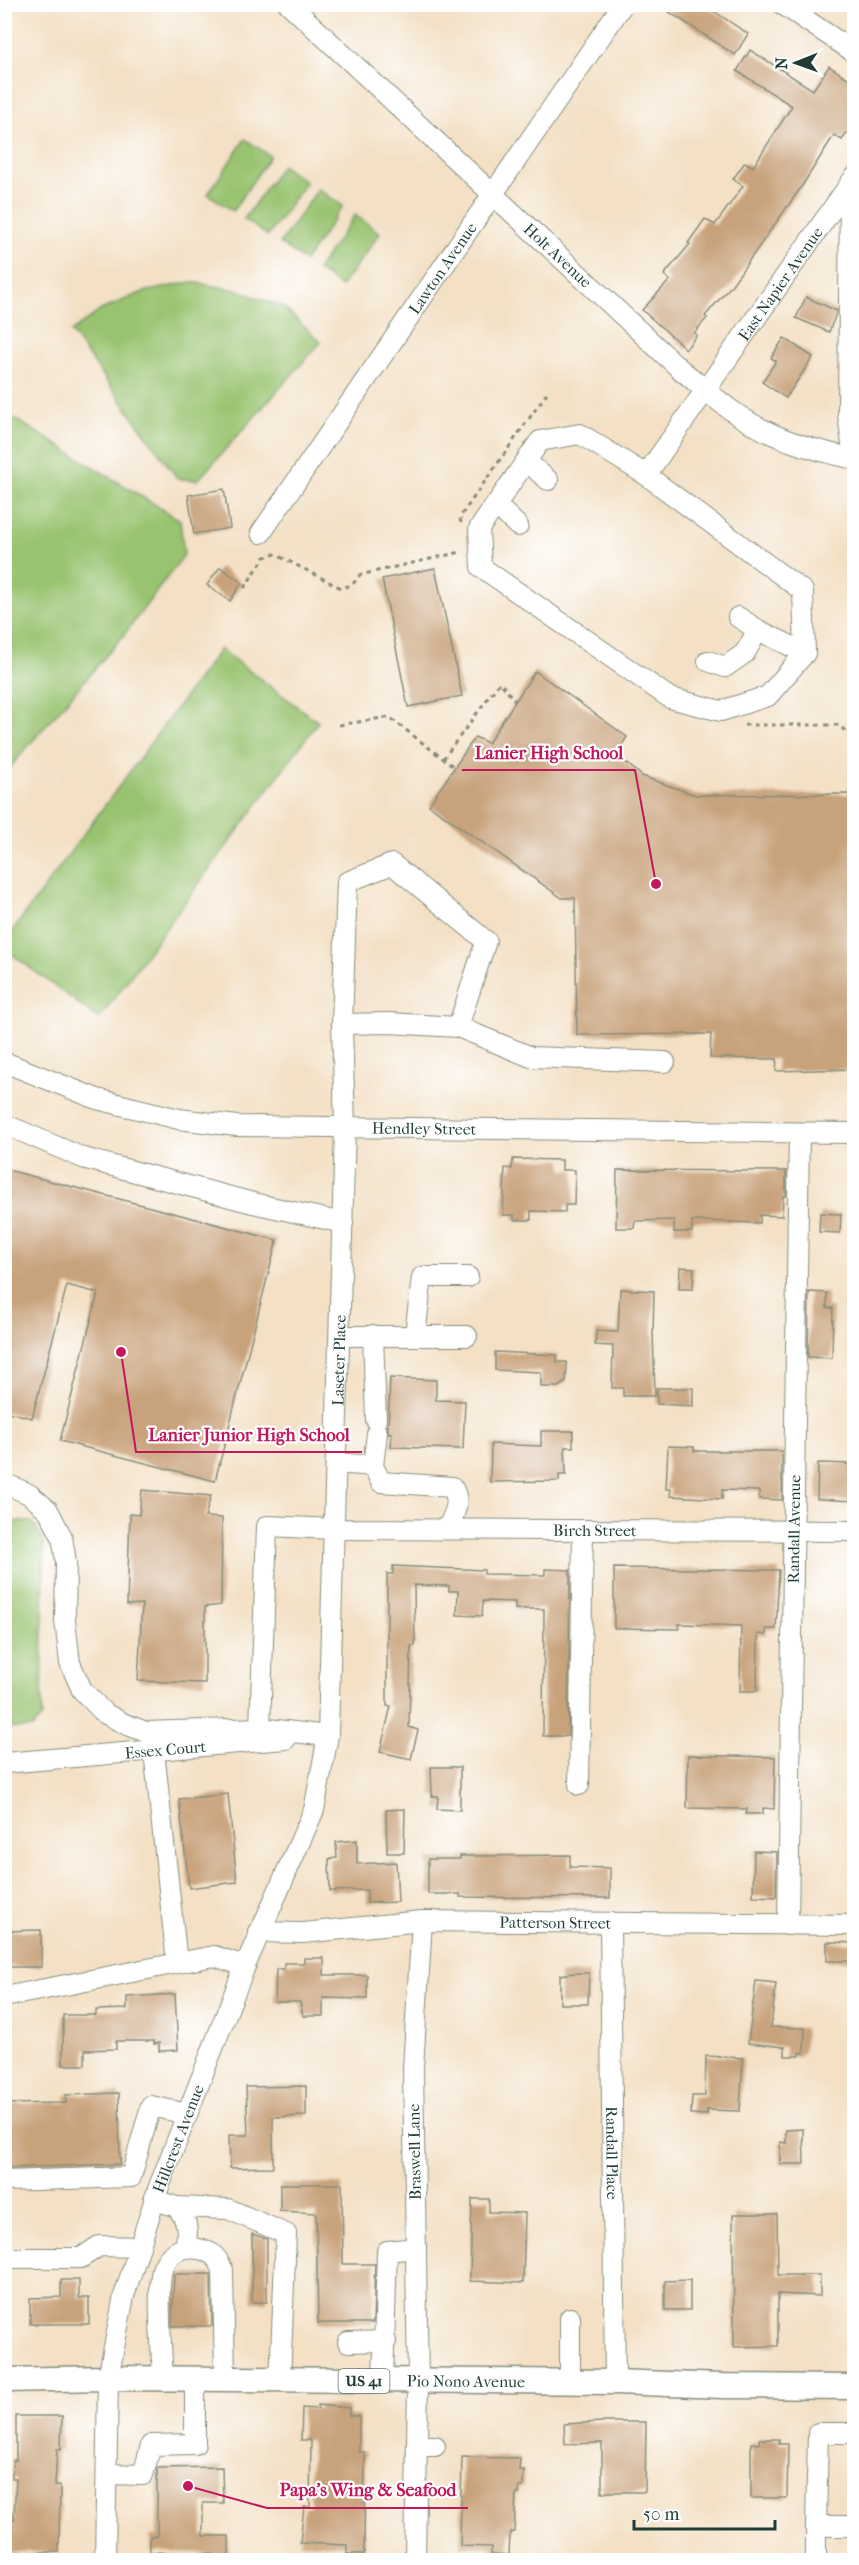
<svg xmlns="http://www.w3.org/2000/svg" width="859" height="2565" font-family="'IM FELL French Canon',serif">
	<rect width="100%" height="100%" fill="#fff"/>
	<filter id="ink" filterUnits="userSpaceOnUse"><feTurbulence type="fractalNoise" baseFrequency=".0167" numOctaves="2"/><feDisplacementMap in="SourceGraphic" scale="12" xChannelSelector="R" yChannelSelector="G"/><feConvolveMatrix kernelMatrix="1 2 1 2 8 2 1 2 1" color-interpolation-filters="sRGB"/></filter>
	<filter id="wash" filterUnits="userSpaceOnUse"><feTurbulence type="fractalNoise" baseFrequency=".008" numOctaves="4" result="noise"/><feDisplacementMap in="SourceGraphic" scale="24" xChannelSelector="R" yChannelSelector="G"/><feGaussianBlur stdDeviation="1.35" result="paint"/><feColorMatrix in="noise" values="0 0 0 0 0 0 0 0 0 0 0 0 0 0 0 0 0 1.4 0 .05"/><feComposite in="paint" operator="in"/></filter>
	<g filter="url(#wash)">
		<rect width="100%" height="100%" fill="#f3e0c5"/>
		<g fill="#99c370" stroke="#5c8052" stroke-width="1.5">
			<polygon points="245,139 270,156 233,211 208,194"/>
			<polygon points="282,165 306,182 268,236 244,219"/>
			<polygon points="318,189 343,206 305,261 280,243"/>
			<polygon points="355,215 380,233 341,287 317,270"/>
			<polygon points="191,282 237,290 283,307 321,342 198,480 178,479 71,332 101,310 143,292"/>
			<polygon points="5,413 180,520 184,555 123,636 5,773"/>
			<polygon points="220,649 318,722 99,1019 5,949 5,941"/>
			<polygon points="5,1521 33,1522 44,1542 42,1717 32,1728 5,1728"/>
		</g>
		<g id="blocks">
			<g fill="#c8a27a">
				<polygon points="657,4 703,4 748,34 735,55"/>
				<polygon points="750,50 813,90 829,66 855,83 855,122 842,140 834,135 802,186 731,286 705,316 707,318 694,333 697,335 686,349 642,310 670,280 664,275 690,244 688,243 705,219 715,225 743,186 733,179 745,162 753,167 792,106 737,71"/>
				<polygon points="806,297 837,311 829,332 796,318"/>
				<polygon points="784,338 813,357 786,398 762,382 776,361 771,358"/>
				<polygon points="224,489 230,528 194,534 188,495"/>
				<polygon points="220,567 242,583 230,601 207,585"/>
				<polygon points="435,568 462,696 408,707 382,579"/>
				<polygon points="535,671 627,737 616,754 642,776 695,795 855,794 855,1069 776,1071 777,1059 710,1058 711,1034 577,1035 575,898 562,898 429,805 475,737 488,743"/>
				<polygon points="513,1159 562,1160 562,1170 575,1170 574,1205 565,1205 565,1212 531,1211 531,1220 514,1220 514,1215 503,1215 505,1168 512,1169"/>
				<polygon points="4,1169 277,1240 215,1481 60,1441 98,1293 67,1285 32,1418 4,1411 4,1241 9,1226 4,1225"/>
				<polygon points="617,1170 786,1171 786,1196 783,1196 782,1216 760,1215 760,1223 692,1221 692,1232 674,1232 674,1220 635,1221 634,1228 616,1228"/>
				<polygon points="820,1213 841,1214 840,1233 819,1232"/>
				<polygon points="680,1267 694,1268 693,1289 679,1289"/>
				<polygon points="620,1289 654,1291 653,1332 655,1396 623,1396 623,1388 612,1388 613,1346 595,1345 596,1331 618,1332"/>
				<polygon points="809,1292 827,1293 827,1308 833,1308 832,1358 808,1357"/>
				<polygon points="495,1352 557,1355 557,1362 567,1362 566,1382 558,1387 541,1387 541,1372 495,1370"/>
				<polygon points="390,1378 436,1380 436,1400 465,1401 463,1449 391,1447 392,1433 389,1433 388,1430"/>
				<polygon points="657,1388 693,1388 693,1406 657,1404"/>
				<polygon points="541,1431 573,1431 573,1447 565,1447 566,1475 559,1475 559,1481 490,1482 491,1444 541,1446"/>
				<polygon points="668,1446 694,1447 694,1451 782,1451 782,1500 759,1499 759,1491 722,1490 722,1499 670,1496 671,1489 666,1489"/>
				<polygon points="818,1463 855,1464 855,1501 817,1499"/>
				<polygon points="142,1490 211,1496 205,1517 222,1518 221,1605 205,1607 205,1683 138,1681 142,1604 127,1605 130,1514 139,1515"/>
				<polygon points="393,1566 484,1570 484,1574 545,1575 545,1569 570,1570 568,1736 543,1736 544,1609 515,1609 515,1602 483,1601 482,1616 457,1615 458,1591 449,1591 449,1586 414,1585 415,1646 411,1646 409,1727 418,1730 411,1759 380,1752 391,1706 387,1706 387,1574 393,1574"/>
				<polygon points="614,1568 779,1570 776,1629 766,1629 766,1635 758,1634 757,1691 740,1691 741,1626 679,1624 679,1629 614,1628"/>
				<polygon points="688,1755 775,1757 774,1809 763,1808 763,1814 746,1814 747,1809 687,1808"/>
				<polygon points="431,1767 460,1767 460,1810 437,1809 438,1796 432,1796"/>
				<polygon points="228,1794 237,1882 189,1888 179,1799"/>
				<polygon points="405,1809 404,1853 387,1853 386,1810"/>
				<polygon points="357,1840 357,1864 396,1862 398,1902 367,1903 367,1890 330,1891 329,1859 337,1858 336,1842"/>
				<polygon points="754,1851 777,1852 776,1897 753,1896"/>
				<polygon points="570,1855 570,1867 610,1868 610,1898 460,1897 460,1894 428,1894 428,1859 460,1859 460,1856"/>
				<polygon points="41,1930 41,1967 4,1967 4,1931"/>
				<polygon points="827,1942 855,1943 855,1961 827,1961"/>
				<polygon points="304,1958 324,1958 324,1975 367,1975 367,1999 323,1998 323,2016 303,2016 300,2002 275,2002 276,1969 284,1969 284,1963 304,1963"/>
				<polygon points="574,1973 589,1973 588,2004 560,2004 560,1975"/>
				<polygon points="756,1981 776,1983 771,2027 805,2028 804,2053 800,2053 800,2056 785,2056 785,2047 748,2043"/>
				<polygon points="175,1994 178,2050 159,2051 159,2043 154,2044 154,2041 116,2041 116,2049 85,2050 85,2065 63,2065 63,2015 96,2015 96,2010 127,2009 127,1997"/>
				<polygon points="706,2056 743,2058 740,2111 707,2110 707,2115 691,2114 692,2096 705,2096"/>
				<polygon points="306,2086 306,2116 273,2117 273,2167 230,2168 229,2135 248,2135 246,2087"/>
				<polygon points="119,2093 120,2164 4,2168 4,2104 66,2103 65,2095"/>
				<polygon points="803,2129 804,2164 780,2164 780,2142 786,2143 786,2130"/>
				<polygon points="280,2184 342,2184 343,2264 375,2264 373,2323 318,2323 316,2213 280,2211"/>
				<polygon points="472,2199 489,2199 489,2212 525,2213 523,2283 470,2281"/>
				<polygon points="733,2214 777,2214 778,2275 820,2275 820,2296 778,2294 778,2346 734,2347"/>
				<polygon points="252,2234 267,2239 267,2302 252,2302"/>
				<polygon points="174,2274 211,2274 212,2326 172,2326"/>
				<polygon points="61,2280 79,2280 79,2298 89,2298 89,2324 30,2324 30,2298 61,2297"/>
				<polygon points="690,2280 690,2310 665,2310 665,2281"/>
				<polygon points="318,2405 349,2408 349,2416 359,2416 359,2452 365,2452 364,2554 347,2554 347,2545 300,2543 304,2507 310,2507 311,2440 301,2440 302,2408 318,2409"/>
				<polygon points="16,2416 62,2416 61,2449 57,2449 55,2486 60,2486 59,2552 10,2552 11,2519 14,2519 16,2478 12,2478 13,2460 16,2460"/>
				<polygon points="602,2422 646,2422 645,2492 602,2492 602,2443 565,2444 564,2424"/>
				<polygon points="759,2439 779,2439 779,2444 788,2444 787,2498 751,2498 751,2443 759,2444"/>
				<polygon points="462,2457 520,2458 519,2470 524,2470 523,2487 519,2487 519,2494 516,2494 514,2532 510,2532 509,2555 491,2554 491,2547 460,2546"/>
				<polygon points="222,2467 223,2503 203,2503 203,2536 229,2536 229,2560 213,2560 213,2553 150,2552 150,2536 157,2536 157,2468"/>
			</g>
		</g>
	</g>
	<g filter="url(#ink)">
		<use href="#blocks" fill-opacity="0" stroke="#898e7c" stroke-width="1.5"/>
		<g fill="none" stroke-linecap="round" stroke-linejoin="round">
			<defs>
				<g id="minor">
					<path id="s1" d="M 289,4 L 680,369 C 699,384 718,402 738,415 C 773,439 814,450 854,459"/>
					<polyline points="782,4 854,52"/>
					<polyline points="850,185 848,415 854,459"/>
					<polyline points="526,461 548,480"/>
					<path id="s2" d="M 646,475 L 803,591 L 805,653 L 768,696 L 721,711 L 670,698 L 481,567 L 479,529 L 540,441 L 580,434 L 646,475 L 854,178"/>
					<polyline points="496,505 518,526"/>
					<path id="s3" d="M 261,533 L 623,4"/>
					<polyline points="738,617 758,630 805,653"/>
					<polyline points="708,661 725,667 745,653 758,630"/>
					<polyline points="342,1024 388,1023 458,1027"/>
					<path id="s4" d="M 4,1062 L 97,1099 L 179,1119 L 237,1126 L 854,1133"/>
					<polyline points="4,1124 83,1158 253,1203 343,1223"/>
					<polyline points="373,1335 376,1420"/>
					<polyline points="415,1335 422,1277 468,1277"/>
					<polyline points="340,1336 467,1336"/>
					<path d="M 377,1433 L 373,1466 L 381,1482 L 452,1487 C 462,1502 454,1514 447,1529"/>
					<polyline points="336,1463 373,1466"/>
					<polyline points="4,1483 29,1494 48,1510 62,1537 66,1562 65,1620 70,1663 82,1690 104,1713 125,1724 146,1732 260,1728 328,1736"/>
					<path id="s5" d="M 260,1728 L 267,1526 L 334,1529 L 854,1531"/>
					<polyline points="154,1751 177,1963"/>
					<path id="s6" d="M 4,1763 L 286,1739"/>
					<polyline points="579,1785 583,1530"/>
					<path id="s7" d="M 610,1923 L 615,2382"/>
					<path id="s8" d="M 788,1925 L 799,1133"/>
					<path id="s9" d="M 258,1932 L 303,1933 L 422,1921 L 854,1925"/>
					<polyline points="4,1997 214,1956 245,1966"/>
					<polyline points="4,2181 131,2177 151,2106 187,2114"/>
					<polyline points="154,2200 177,2207 228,2209 286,2234 280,2380"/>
					<path d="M 177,2207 C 187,2220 189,2230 185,2247"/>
					<polyline points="4,2258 81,2258 99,2246 140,2247"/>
					<polyline points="570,2318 570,2382"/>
					<polyline points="348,2342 386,2341"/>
					<path d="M 163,2379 C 162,2357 156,2282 163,2267 C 168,2255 180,2246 192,2248 C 210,2250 216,2254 223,2270 L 225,2380"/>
					<polyline points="383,2381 387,2251 416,2248"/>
					<polyline points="854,2433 818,2433 816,2526 854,2526"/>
					<polyline points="417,2446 435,2446"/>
					<polyline points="107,2474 143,2475 151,2445 195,2444 195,2379"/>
					<path id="s10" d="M 105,2560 L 108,2378 L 124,2296 L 158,2189 L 245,1966 L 314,1810 L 328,1736 L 345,1128 L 342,1024 L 347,882 L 392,864 L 486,941 L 458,1027 L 531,1057 L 665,1062"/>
					<polyline points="415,2560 418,2382 413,2068 422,1921"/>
					<polyline points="816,2560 816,2526"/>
				</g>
				<g id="major">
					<path id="s11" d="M 4,2380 L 108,2378 L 615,2382 L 723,2386 L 854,2387"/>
				</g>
			</defs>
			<use href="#minor" stroke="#898e7c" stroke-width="22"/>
			<use href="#major" stroke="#898e7c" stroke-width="27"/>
			<g stroke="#898e7c" stroke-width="3" stroke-dasharray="4.5 4.5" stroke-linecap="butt">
				<polyline points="461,523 460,517 547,393"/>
				<polyline points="244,588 265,557 275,554 341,588 352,585 360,575 461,552"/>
				<polyline points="339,725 389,717 454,767"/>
				<polyline points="744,725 839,725 847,733 854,733"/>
				<polyline points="443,759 500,682 515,701"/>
			</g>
			<use href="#minor" stroke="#fff" stroke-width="20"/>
			<use href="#major" stroke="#fff" stroke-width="24"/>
		</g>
	</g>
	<g text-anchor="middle" stroke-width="4.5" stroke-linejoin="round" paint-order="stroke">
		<rect fill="#fff" stroke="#627771" stroke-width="1.5" x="338.5" y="2369" width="51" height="24" rx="4.5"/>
		<g font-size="15" font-weight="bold" fill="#1f3d34">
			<text x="364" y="2386">US 41</text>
		</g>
		<g font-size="16" fill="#1f3d34" stroke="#fff">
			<text dy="6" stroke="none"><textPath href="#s1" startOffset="368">Holt Avenue</textPath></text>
			<text dy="6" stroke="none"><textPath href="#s3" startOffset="321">Lawton Avenue</textPath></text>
			<text dy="6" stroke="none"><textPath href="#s2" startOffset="1143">East Napier Avenue</textPath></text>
			<text dy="6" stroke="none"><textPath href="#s4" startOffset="430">Hendley Street</textPath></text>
			<text dy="6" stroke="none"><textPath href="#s10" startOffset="1239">Laseter Place</textPath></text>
			<text dy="6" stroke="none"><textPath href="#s8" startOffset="396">Randall Avenue</textPath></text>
			<text dy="6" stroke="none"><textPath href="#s5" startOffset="530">Birch Street</textPath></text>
			<text dy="6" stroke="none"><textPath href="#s6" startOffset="162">Essex Court</textPath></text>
			<text dy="6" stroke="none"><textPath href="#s9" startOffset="298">Patterson Street</textPath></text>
			<text dy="6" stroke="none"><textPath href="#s10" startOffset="432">Hillcrest Avenue</textPath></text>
			<text transform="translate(414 2152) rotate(-91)" y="6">Braswell Lane</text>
			<text dy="6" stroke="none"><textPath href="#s7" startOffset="230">Randall Place</textPath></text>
			<text dy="6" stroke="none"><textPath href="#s11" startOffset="462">Pio Nono Avenue</textPath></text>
		</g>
	</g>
	<path fill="none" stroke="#c2185b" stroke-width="2" d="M656 884L635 770H462M121 1352L136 1452H362M188 2486L267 2508H468"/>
	<g fill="#c2185b" stroke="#fff" stroke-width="2">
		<circle cx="656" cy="884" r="6"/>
		<circle cx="121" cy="1352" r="6"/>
		<circle cx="188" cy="2486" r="6"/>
	</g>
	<g font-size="18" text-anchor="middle" font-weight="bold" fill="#c2185b" stroke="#fff" stroke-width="4.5" stroke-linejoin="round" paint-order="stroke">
		<text x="549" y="759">Lanier High School</text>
		<text x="249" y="1441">Lanier Junior High School</text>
		<text x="368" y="2496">Papa's Wing &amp; Seafood</text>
	</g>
	<rect width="859" height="2565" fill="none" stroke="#fff" stroke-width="24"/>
	<g transform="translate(796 63) rotate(269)" stroke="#ffffff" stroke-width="4.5" paint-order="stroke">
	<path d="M0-4.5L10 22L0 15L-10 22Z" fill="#1f3d34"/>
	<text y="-9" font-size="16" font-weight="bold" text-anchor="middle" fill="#1f3d34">N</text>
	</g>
	<path d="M634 2520v9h141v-9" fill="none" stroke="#1f3d34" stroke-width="3"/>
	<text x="643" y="2520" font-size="18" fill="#1f3d34" stroke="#ffffff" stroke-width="4.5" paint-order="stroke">50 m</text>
</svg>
